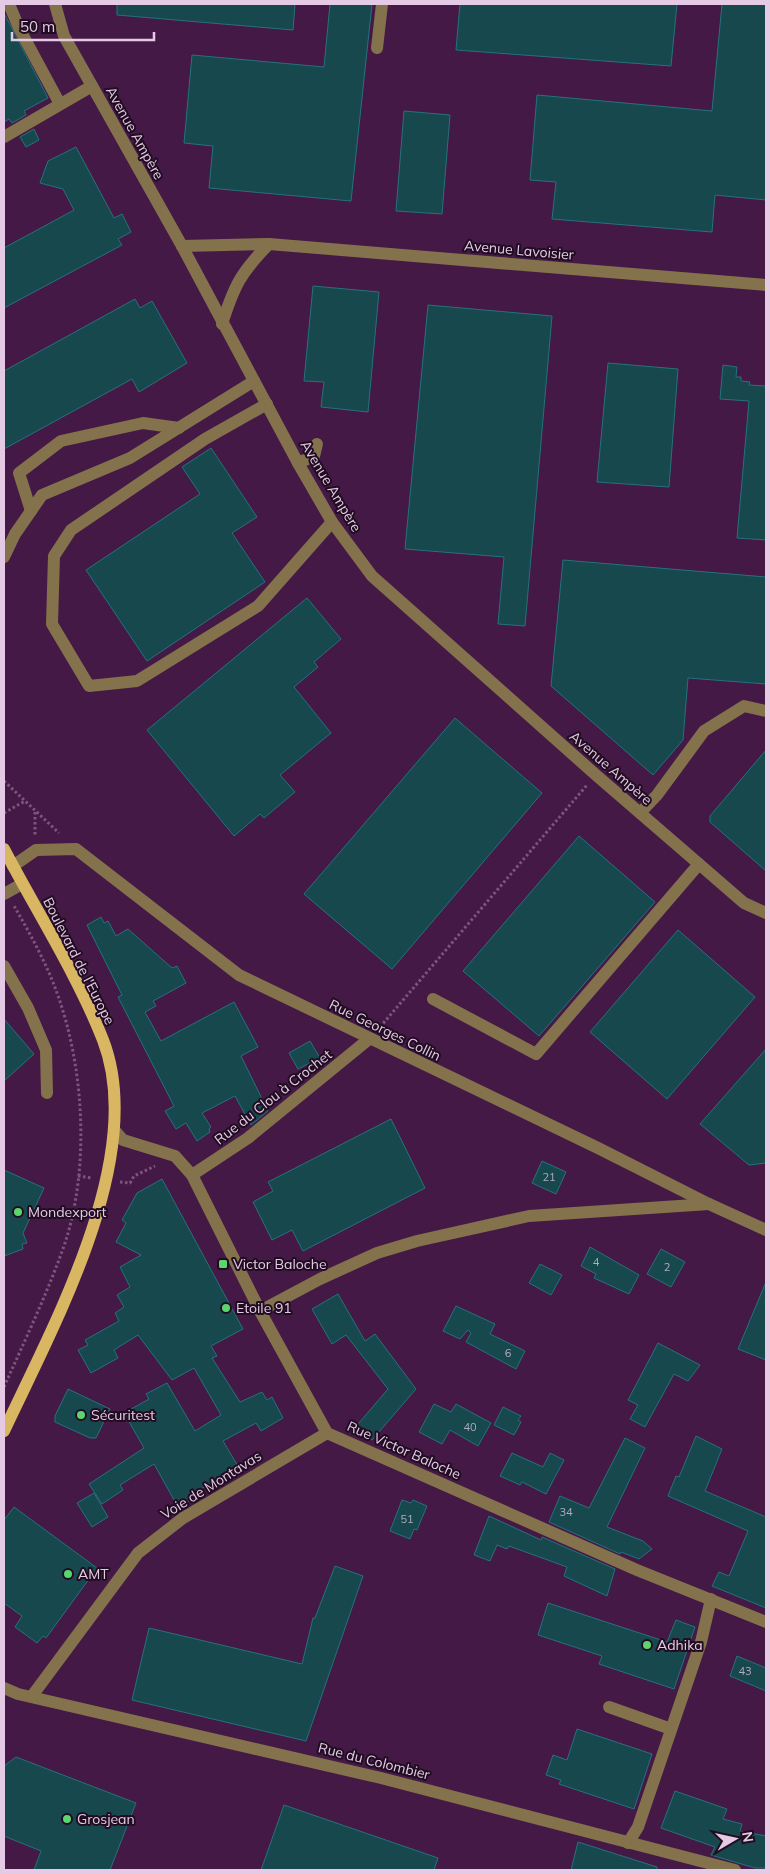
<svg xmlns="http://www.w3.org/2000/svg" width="770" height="1874" font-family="Mulish,sans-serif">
	<rect width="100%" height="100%" fill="#441946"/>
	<g fill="#17484e" stroke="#25727b">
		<polygon points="117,4 295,4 293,30 117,15"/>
		<polygon points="330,4 372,4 351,201 209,188 213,146 184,143 192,55 324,67"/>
		<polygon points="460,4 677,4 671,66 456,50"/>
		<polygon points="722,4 766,4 766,200 715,195 712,232 552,219 556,182 530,180 537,95 712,111"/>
		<polygon points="4,13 48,98 24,111 26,115 12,123 9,119 4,122"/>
		<polygon points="404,111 450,115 442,214 396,211"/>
		<polygon points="34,129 39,140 26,147 20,137"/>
		<polygon points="76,147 114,218 122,214 131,232 118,239 122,245 4,308 4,248 74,210 63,189 40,183 48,161"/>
		<polygon points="313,286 379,292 368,412 321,407 324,382 304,381"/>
		<polygon points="135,299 140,308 152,301 187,363 139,392 132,379 4,449 4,371"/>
		<polygon points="428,305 552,316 525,626 498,624 504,557 405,549"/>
		<polygon points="608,363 678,369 669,487 597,482"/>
		<polygon points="723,365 737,367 736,377 741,377 741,381 750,382 749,385 766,386 766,540 737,538 749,401 720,399"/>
		<polygon points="211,448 257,517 232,533 265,582 147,661 86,570 200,494 182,467"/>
		<polygon points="563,560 766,577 766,684 688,678 683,740 653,775 551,686"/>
		<polygon points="307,598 341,639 314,662 318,667 294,687 331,733 280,775 295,792 264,818 260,814 234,836 147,730"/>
		<polygon points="455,718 542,793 392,969 304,894"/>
		<polygon points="766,750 766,871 710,822 710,816"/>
		<polygon points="579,836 655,902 539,1036 463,971"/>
		<polygon points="101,917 104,923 108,921 116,936 128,929 172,968 177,966 186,983 153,1001 156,1006 145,1012 161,1041 234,1002 258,1047 241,1056 268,1111 251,1125 235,1096 202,1113 211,1127 209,1129 210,1132 197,1141 186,1123 176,1129 165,1111 174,1106 118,997 122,995 87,925"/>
		<polygon points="678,930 755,997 667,1099 590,1032"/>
		<polygon points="4,1019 34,1054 4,1081"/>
		<polygon points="310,1041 320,1058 298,1069 289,1053"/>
		<polygon points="766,1049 766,1163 749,1165 700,1124"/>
		<polygon points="391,1119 425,1188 303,1251 292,1230 272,1240 253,1202 273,1191 268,1182"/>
		<polygon points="542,1161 566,1172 556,1194 532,1183"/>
		<polygon points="4,1170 44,1188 23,1233 27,1243 22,1244 23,1249 4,1256"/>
		<polygon points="162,1179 243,1329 211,1346 217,1356 212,1358 240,1402 262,1392 267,1400 272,1397 283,1418 261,1431 256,1423 223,1441 238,1466 201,1489 204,1493 178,1507 154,1464 120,1485 123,1490 102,1504 89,1484 144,1448 124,1413 149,1399 146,1394 167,1383 195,1431 221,1415 194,1368 172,1380 138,1335 114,1350 118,1358 91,1373 78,1350 88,1345 85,1340 119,1321 115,1313 124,1307 117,1295 130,1287 120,1267 141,1255 116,1242 126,1223 122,1220 137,1193"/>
		<polygon points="590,1247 639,1275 629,1294 594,1278 596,1274 581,1266"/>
		<polygon points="661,1249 685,1262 671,1287 647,1274"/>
		<polygon points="540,1264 562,1275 551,1295 529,1283"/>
		<polygon points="766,1282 766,1360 738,1349"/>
		<polygon points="338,1294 365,1341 375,1334 416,1389 372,1440 353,1430 388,1389 346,1335 332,1344 312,1309"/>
		<polygon points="456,1306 495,1324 490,1334 525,1351 516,1369 466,1342 471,1333 468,1330 460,1339 443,1331"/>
		<polygon points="658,1343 700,1365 688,1381 674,1374 645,1427 630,1419 638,1405 628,1400"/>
		<polygon points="68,1389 110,1409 96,1438 90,1438 55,1422 55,1416"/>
		<polygon points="434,1404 451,1412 456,1404 491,1423 478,1446 450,1430 442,1444 419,1432"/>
		<polygon points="503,1407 521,1416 518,1420 521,1422 514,1435 494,1425"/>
		<polygon points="696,1436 722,1449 705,1491 766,1517 766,1608 712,1586 719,1572 729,1576 748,1531 668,1496 676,1476 679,1477"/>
		<polygon points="625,1438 645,1448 607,1527 643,1541 652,1549 639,1559 621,1552 620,1554 549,1522 560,1496 589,1508"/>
		<polygon points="512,1453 543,1467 550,1453 564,1460 546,1494 522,1482 520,1485 500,1476"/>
		<polygon points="94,1493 108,1517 92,1527 77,1503"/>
		<polygon points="402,1500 411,1503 413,1500 427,1506 417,1530 414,1529 410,1539 390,1531"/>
		<polygon points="14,1507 97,1568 46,1638 43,1636 37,1643 15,1627 22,1616 4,1603 4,1520"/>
		<polygon points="489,1516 541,1540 542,1537 615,1569 607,1596 564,1576 567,1567 509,1546 507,1549 497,1545 490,1561 474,1555"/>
		<polygon points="335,1566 363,1576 306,1741 132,1700 149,1628 302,1664 313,1618 315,1618"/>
		<polygon points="548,1603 667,1642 676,1620 695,1627 674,1689 599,1664 602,1656 538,1635"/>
		<polygon points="737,1656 766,1668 766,1691 730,1676"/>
		<polygon points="577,1729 652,1754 634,1809 559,1784 561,1780 546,1775 553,1755 567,1760"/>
		<polygon points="16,1757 136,1803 110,1870 34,1870 41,1851 4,1836 4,1766"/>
		<polygon points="675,1791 727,1809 723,1819 742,1824 740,1831 766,1836 766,1868 755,1868 711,1855 715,1847 661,1828"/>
		<polygon points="284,1805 438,1858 434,1870 261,1870"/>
		<polygon points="578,1842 657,1867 657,1870 571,1870"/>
	</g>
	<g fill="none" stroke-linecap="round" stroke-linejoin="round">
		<g stroke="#7c567d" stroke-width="3" stroke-dasharray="2.5 2.5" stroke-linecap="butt">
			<polyline points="4,781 59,833"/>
			<polyline points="35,812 35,836"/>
			<polyline points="4,813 25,801"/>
			<polyline points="380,1027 587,785"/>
			<polyline points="78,1176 92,1178"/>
			<polyline points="120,1182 130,1183 134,1176 155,1166"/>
			<path d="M 4,1387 C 25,1340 48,1292 65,1243 C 90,1167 84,1067 57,993 C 46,962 29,932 13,904"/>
		</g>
		<g stroke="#83724c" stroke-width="12">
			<polyline points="9,4 19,28 60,104"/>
			<polyline points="55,4 64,36 182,246 298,463 332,522 372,576 596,775 699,864 744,903 766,913"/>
			<polyline points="377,48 382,4"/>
			<polyline points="4,137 92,86"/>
			<polyline points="182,246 269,244 766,285"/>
			<path d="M 222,324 C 234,286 241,272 269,244"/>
			<polyline points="267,404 205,439 71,530 54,556 52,624 89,686 137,681 258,606 332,522"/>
			<polyline points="298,463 314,456 317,444"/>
			<polyline points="31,511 19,473 61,441 143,423 179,428"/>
			<polyline points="4,557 15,534 42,495 130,458 254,381"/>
			<polyline points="640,813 657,795 704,731 744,706 766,711"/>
			<polyline points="13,866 36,850 76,849 239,975 598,1148 709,1204 766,1230"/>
			<polyline points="4,894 22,884"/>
			<polyline points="4,966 28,1008 46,1050 47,1093"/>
			<polyline points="433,999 536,1054 699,864"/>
			<polyline points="115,1131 123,1140 175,1156 192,1175 260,1311 327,1433 637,1570 766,1622"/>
			<polyline points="192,1175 248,1138 369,1039"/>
			<polyline points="260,1311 320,1279 377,1253 417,1241 529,1216 709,1204"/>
			<polyline points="4,1688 18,1694 381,1778 735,1870"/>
			<polyline points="32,1696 138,1553 183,1518 327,1433"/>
			<polyline points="609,1707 671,1729"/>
			<polyline points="628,1843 638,1827 701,1642 711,1599"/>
		</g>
		<path stroke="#d9b662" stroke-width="12" d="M 4,849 C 37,912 77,974 103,1040 C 148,1156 53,1326 4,1431"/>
	</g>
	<g fill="#5bd56e" stroke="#200d21" stroke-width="2">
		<circle cx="18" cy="1212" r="5"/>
		<rect x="218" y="1259" width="10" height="10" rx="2.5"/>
		<circle cx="226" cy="1308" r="5"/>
		<circle cx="81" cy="1415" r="5"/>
		<circle cx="68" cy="1574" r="5"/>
		<circle cx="647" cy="1645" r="5"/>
		<circle cx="67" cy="1819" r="5"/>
	</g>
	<g text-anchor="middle" stroke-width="4" stroke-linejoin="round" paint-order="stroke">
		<g font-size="11" fill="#b2aabf">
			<text x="549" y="1181">21</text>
			<text x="596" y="1266">4</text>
			<text x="667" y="1271">2</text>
			<text x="508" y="1357">6</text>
			<text x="470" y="1431">40</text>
			<text x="566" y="1516">34</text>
			<text x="407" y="1523">51</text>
			<text x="745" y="1675">43</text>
		</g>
		<g font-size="14" fill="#e5cae5" stroke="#200d21">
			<text transform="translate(135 133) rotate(61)" y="5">Avenue Ampère</text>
			<text transform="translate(519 250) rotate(5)" y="5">Avenue Lavoisier</text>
			<text transform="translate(331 486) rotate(59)" y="5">Avenue Ampère</text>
			<text transform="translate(611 768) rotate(41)" y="5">Avenue Ampère</text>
			<text transform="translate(79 961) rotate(63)" y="5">Boulevard de l'Europe</text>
			<text transform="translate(385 1030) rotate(26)" y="5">Rue Georges Collin</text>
			<text transform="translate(273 1097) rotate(-38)" y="5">Rue du Clou à Crochet</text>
			<text transform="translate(404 1450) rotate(24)" y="5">Rue Victor Baloche</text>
			<text transform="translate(211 1485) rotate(-32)" y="5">Voie de Montavas</text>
			<text transform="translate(374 1761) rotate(14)" y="5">Rue du Colombier</text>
		</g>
		<g font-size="14" fill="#e5cae5" stroke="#200d21" text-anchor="start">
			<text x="28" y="1217">Mondexport</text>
			<text x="233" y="1269">Victor Baloche</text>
			<text x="236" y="1313">Etoile 91</text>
			<text x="91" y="1420">Sécuritest</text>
			<text x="78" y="1579">AMT</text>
			<text x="657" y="1650">Adhika</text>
			<text x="77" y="1824">Grosjean</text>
		</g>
	</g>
	<rect width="770" height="1874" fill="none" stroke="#e5cae5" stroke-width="10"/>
	<g transform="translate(735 1839) rotate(81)" stroke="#200d21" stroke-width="4" paint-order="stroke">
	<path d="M0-4L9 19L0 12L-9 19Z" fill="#e5cae5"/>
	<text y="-8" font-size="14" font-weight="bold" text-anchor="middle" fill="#e5cae5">N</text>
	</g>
	<path d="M12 32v8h142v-8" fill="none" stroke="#e5cae5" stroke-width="2.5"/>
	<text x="20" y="32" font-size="15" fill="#e5cae5" stroke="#200d21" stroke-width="4" paint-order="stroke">50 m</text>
</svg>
